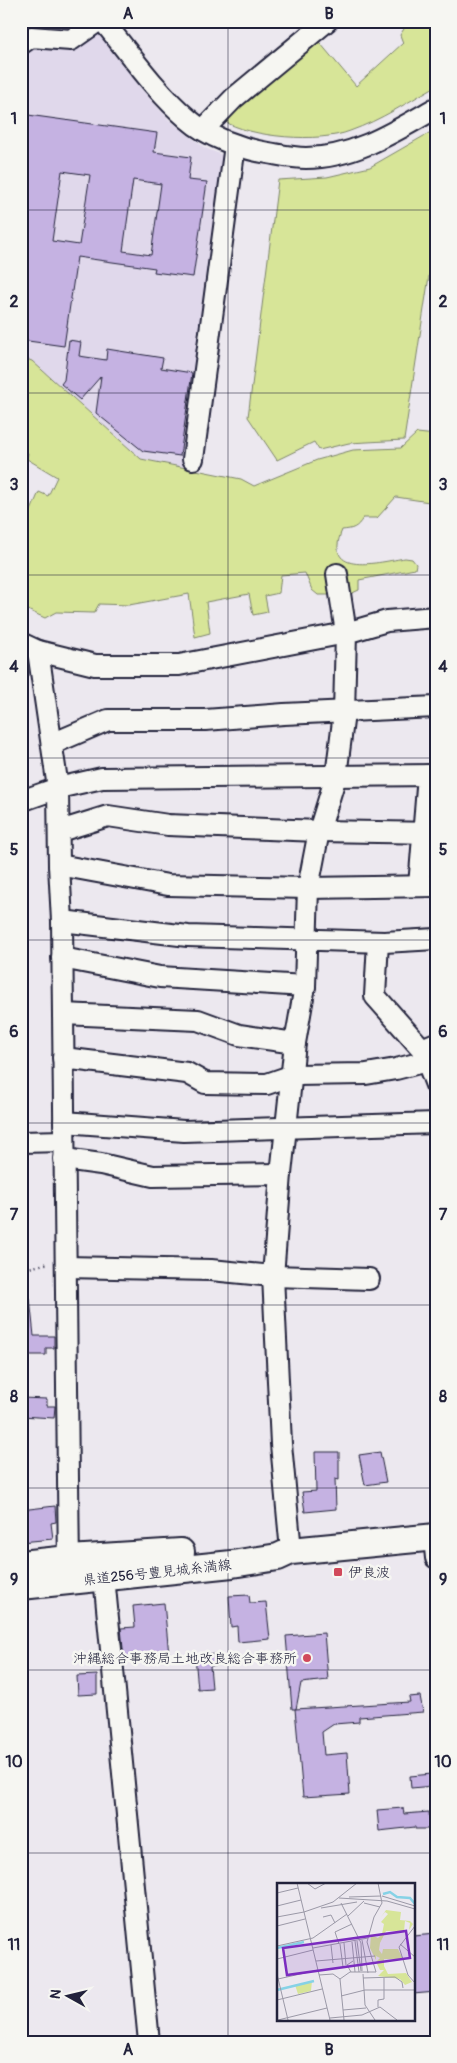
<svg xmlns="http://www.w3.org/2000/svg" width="457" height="2063" font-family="Pangolin,'Klee One',sans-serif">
	<rect width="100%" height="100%" fill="#ece8ef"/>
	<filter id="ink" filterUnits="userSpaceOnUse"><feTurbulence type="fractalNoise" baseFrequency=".02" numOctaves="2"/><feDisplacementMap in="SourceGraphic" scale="10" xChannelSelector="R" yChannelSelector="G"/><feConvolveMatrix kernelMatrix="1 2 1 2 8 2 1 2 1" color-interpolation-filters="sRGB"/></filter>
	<g filter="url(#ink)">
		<polygon fill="#e0d8eb" points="21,21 89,21 142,90 168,119 205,148 239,162 197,470 141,459 32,361 21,357"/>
		<g fill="#d7e598" stroke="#7c846a">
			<path d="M 409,21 L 436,21 L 436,86 C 408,102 381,120 350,131 C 320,143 250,138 222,120 L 315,37 L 356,86 L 403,43 L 400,35 Z"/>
			<polygon points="436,129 436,230 404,440 349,443 319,450 314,442 277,460 248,417 278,180 327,177 370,167"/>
			<path d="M 21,357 L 32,361 L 141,459 L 241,479 L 254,486 L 317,460 L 353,450 L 401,448 L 417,433 L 436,435 L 436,503 L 396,497 L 377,518 L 363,518 C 357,528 353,529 342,530 C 322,578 380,562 405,558 L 412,559 L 416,564 L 415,569 L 359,580 L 359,590 L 348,595 L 318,595 L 312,590 L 305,573 L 281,575 L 279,593 L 265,596 L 268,612 L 253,615 L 249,594 L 206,602 L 210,633 L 195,637 L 189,594 L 129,605 L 99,604 L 94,613 L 56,612 L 45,618 L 21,607 L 21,534 L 39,492 L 48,496 L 57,477 L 27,459 L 28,453 L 21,447 Z"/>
		</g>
		<g fill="#c5b2e2" stroke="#22223b" fill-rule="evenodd">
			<path d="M 21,114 L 157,133 L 154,152 L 191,157 L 188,180 L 207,182 L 193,277 L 154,272 L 155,268 L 77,257 L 64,346 L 21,340 ZM 62,171 L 90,175 L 79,245 L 52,241 ZM 133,180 L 161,184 L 151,255 L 123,251 Z"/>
			<polygon points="69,340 81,342 79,356 106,360 107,349 163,358 161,368 192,373 180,456 143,451 96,413 101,376 80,400 61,384 64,380"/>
			<polygon points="21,1298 30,1298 34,1336 54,1336 54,1348 46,1348 46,1355 21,1355"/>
			<polygon points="21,1398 47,1399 47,1406 55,1406 54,1418 21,1416"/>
			<polygon points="315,1452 339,1452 339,1480 335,1479 336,1509 305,1512 302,1492 316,1491"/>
			<polygon points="380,1452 386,1482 365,1485 359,1455"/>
			<polygon points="55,1506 56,1522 51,1523 53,1539 21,1542 21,1510"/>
			<polygon points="249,1595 250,1603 266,1602 270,1639 238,1642 237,1626 231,1627 229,1596"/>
			<polygon points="164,1603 169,1655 124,1659 121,1628 135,1627 133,1606"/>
			<polygon points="324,1633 328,1680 301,1683 296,1709 292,1709 286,1636"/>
			<polygon points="216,1654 218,1665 210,1666 212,1688 198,1689 195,1656"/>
			<polygon points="97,1675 97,1694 78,1695 77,1676"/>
			<polygon points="420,1696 423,1712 359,1717 359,1722 334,1724 322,1732 324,1755 347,1753 350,1794 303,1797 295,1709 410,1702 409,1697"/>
			<polygon points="432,1774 433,1786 411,1788 410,1776"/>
			<polygon points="403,1808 404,1814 429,1812 430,1829 415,1829 415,1827 379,1831 377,1810"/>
			<polygon points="436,1934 436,1992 413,1994 413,1936"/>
		</g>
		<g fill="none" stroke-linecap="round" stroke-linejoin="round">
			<defs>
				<g id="minor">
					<path d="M 103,21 C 130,54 156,92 188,119 C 208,137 242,149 268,153 C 280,155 293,158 306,158 C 354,158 396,131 436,108"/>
					<polyline points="21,44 31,37 71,40 98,21"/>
					<polyline points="204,129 234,98 327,21"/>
					<polyline points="193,459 235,145"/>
					<polyline points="21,643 38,651 95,665 179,665 346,633 387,621 436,617"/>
					<polyline points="38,651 58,788 59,865 62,921 69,1572"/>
					<polyline points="52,744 108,720 205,720 284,714 436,707"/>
					<polyline points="21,801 58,788 102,778 436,775"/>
					<polyline points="60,831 108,816 168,825 319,831 436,833"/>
					<polyline points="59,865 168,885 308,888 436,886"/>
					<polyline points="419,886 428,775"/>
					<polyline points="62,921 188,936 384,942 436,939"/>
					<polyline points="378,942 375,996 422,1049 436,1043"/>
					<polyline points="62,958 160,977 305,986"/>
					<polyline points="63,1014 198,1020 239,1035 295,1043"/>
					<polyline points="422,1049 436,1085"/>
					<polyline points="63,1058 187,1073 205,1083 267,1084 293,1075 366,1074 396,1069 427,1061"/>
					<polyline points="64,1122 184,1131 436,1123"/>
					<polyline points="21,1142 64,1141"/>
					<polyline points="64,1159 101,1164 153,1176 281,1174"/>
					<polyline points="66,1267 211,1270 273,1276 369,1279"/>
					<polyline points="434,1538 436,1558"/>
					<polyline points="291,1551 281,1444 273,1276 281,1174 295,1043 305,986 308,888 319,831 336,776 344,713 346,633 337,574"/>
					<polyline points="104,1577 149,2042"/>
				</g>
				<g id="major">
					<polyline points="21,1564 69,1559 181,1552"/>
					<polyline points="21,1586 232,1564 278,1557 291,1551 436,1537"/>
				</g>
			</defs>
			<use href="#minor" stroke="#22223b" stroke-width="24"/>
			<use href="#major" stroke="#22223b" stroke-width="30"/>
			<polyline stroke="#22223b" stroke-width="2.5" stroke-dasharray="1 4" stroke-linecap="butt" points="21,1270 49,1263"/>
			<use href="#minor" stroke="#f6f6f2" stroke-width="20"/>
			<use href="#major" stroke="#f6f6f2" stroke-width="26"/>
		</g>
	</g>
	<path fill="none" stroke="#22223b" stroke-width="1" stroke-opacity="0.55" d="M 228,21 L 228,2042M 21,210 L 436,210M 21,393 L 436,393M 21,575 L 436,575M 21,758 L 436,758M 21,940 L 436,940M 21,1123 L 436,1123M 21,1305 L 436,1305M 21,1488 L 436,1488M 21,1670 L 436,1670M 21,1853 L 436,1853"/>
	<g fill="#d1495b" stroke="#f6f6f2" stroke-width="2">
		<rect x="333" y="1567" width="10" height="10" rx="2.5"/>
		<circle cx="307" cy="1658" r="5"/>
	</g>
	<g text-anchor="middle" stroke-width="5" stroke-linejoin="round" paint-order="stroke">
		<g font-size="14" fill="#22223b" stroke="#f6f6f2">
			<text transform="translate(157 1572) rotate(-6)" y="5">県道256号豊見城糸満線</text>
		</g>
		<g font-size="14" fill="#22223b" stroke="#f6f6f2" text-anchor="start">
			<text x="348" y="1577">伊良波</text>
			<text x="297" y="1663" text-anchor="end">沖縄総合事務局土地改良総合事務所</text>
		</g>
	</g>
	<g transform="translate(277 1883)">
		<rect width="138" height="138" fill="#ece8ef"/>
		<path d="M 109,27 L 124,29 L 123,37 L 133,38 L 136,41 L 132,47 L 133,40 L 128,38 L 127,48 L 109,48 L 103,60 L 102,67 L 105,71 L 106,66 L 121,66 L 126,76 L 107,76 L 107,83 L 111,91 L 129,90 L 135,99 L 128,102 L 123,96 L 101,93 L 107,87 L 103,87 L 99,79 L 103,75 L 99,73 L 99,77 L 93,65 L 94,52 L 101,55 L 105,51 L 107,41 L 104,39 L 111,31 L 108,29 L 104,34 ZM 35,98 L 34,108 L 21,111 L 18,102 Z" fill="#d7e598"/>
		<path fill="none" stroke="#86d2e6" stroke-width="2.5" d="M 106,11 L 113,9 L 120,14 L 133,15 L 138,21M 0,65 L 27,59M 0,107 L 37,98"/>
		<path fill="none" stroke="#9b99a7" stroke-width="1" d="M 20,0 L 53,137M 30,0 L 38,6 L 49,0M 0,10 L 21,5M 105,13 L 138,23M 72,14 L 104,13M 62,15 L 110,18 L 138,26M 64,20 L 84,60 L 85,88M 87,20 L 103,24M 0,23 L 24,17M 44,25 L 80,19M 27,29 L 56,19 L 80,0M 71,33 L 87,18M 0,34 L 27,29M 46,34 L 54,32 L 58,40M 0,43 L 28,36M 138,43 L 122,64 L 131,92 L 138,100M 85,57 L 91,90M 78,58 L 82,89M 80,58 L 84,88M 75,59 L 78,89M 67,60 L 69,82M 62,61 L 58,49 L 75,41M 63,61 L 66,84M 123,61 L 138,74M 54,62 L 56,80M 0,63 L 36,55 L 70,31M 36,65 L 91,55M 0,76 L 36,67M 39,78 L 98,73M 74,89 L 70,82 L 76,78M 0,91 L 11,137M 86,91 L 88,122 L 98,137M 42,92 L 56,91 L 63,96M 86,95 L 118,94 L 125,99 L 126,105M 1,96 L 41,87M 63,96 L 73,89 L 99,89 L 90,59 L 97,34 L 105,20 L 101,0M 63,96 L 67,137M 64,113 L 88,107 L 138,107M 0,117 L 45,106M 101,124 L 101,117 L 107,116 L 107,95M 66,127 L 89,125M 53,135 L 85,132 L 103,124 L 120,137M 1,137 L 50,125"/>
		<path fill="#7b2cbf" fill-opacity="0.15" stroke="#7b2cbf" stroke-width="2.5" d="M 129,48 L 133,75 L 10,92 L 6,65 Z"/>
		<rect width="138" height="138" fill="none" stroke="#22223b" stroke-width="2.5"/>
	</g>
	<rect width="457" height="2063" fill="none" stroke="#f6f6f2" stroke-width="55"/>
	<g transform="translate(68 1996) rotate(278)" stroke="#f6f6f2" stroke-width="4" paint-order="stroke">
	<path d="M0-4L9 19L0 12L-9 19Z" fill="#22223b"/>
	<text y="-8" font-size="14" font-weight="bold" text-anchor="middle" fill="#22223b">N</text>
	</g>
	<rect x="28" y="28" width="402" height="2008" fill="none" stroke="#22223b" stroke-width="2"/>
	<g font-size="16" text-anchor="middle" font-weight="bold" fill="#22223b">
		<text x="128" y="19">A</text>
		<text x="329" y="19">B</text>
		<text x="14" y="124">1</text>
		<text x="443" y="124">1</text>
		<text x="14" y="307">2</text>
		<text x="443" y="307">2</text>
		<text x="14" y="490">3</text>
		<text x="443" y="490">3</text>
		<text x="14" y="672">4</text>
		<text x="443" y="672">4</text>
		<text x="14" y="855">5</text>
		<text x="443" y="855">5</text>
		<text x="14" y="1037">6</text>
		<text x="443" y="1037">6</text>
		<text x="14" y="1220">7</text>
		<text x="443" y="1220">7</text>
		<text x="14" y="1402">8</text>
		<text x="443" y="1402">8</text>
		<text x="14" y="1585">9</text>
		<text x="443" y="1585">9</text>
		<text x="14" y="1767">10</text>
		<text x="443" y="1767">10</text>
		<text x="14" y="1950">11</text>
		<text x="443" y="1950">11</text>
		<text x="128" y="2055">A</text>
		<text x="329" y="2055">B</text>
	</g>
</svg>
